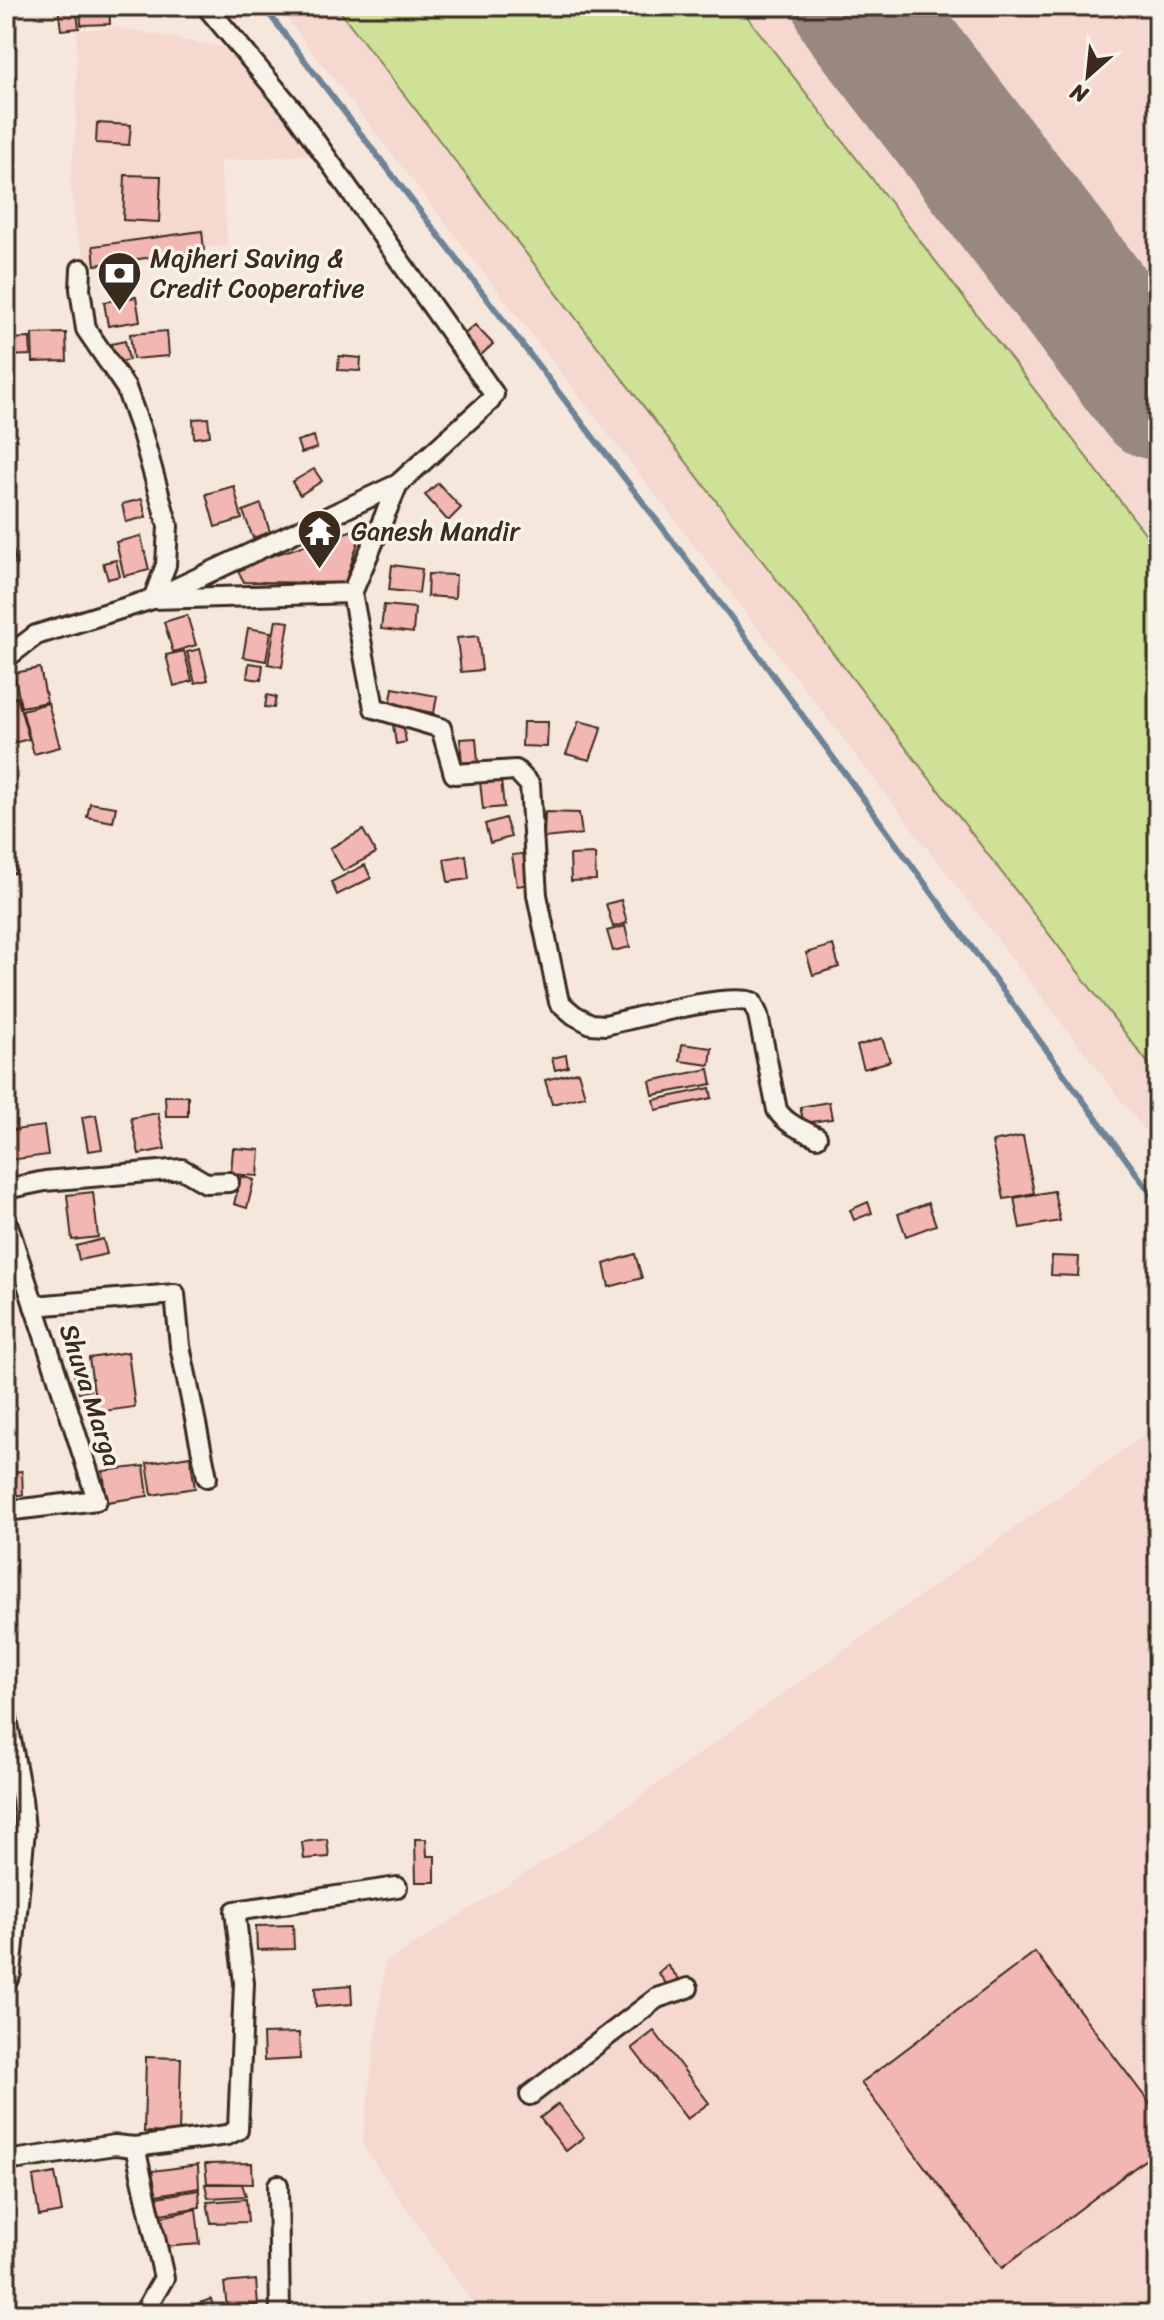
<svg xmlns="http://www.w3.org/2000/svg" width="1164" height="2320" font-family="Sriracha,sans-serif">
	<rect width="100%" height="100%" fill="#f6e7dd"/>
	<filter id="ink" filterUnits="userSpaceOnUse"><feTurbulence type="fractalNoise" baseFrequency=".0125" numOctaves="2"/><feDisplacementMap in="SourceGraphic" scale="16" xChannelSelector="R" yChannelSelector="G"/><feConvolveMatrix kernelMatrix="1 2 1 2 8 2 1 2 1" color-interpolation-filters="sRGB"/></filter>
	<g filter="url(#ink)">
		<g fill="#f5d8d0">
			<polygon points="277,6 1158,6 1158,1148 556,366"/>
			<polygon points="114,27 242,51 319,154 220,161 228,245 87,265 76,231 70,182 76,125 77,31"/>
			<polygon points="1158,1425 1158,2314 480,2314 362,2145 385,1963 589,1833"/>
		</g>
		<polygon fill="#cee196" stroke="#84865a" stroke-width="2" points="336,6 739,6 1158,550 1158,1076"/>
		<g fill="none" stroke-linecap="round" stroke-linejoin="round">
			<polyline stroke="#6d8398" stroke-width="6" points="263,6 730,616 1158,1203"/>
			<polyline stroke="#98887e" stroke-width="132" points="860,6 1158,394"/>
		</g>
		<g fill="#f2b6b3" stroke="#3b2a1e" stroke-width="2">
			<polygon points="58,6 76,6 79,28 61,30"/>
			<polygon points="80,6 109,6 110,24 81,25"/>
			<polygon points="97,123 131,125 129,145 96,143"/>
			<polygon points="125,175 161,176 159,222 123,220"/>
			<polygon points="202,231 204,250 95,265 93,246"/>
			<polygon points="136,297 140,321 108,326 104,302"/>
			<polygon points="475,325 493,344 479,357 461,337"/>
			<polygon points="167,331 169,356 133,359 130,334"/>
			<polygon points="66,333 67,361 33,362 32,334"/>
			<polygon points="30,338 31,355 6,356 6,339"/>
			<polygon points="125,341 129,360 114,363 111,344"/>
			<polygon points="339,356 361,358 360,371 338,370"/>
			<polygon points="208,418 210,436 194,438 193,419"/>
			<polygon points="314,436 317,448 301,453 297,441"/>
			<polygon points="314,469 322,481 300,495 292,482"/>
			<polygon points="438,483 461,508 448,521 425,495"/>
			<polygon points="234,486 242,519 215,527 206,494"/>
			<polygon points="142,499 146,517 126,522 122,504"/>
			<polygon points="261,504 270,532 253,538 243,511"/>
			<polygon points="363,527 345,583 244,582 236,567"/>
			<polygon points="6,528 8,528 16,564 6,566"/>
			<polygon points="141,536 149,570 124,576 116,542"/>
			<polygon points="116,560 120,576 108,579 103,563"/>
			<polygon points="392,565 422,569 419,593 389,590"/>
			<polygon points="428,574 456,575 455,598 427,596"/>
			<polygon points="384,605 415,608 413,633 381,629"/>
			<polygon points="187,615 196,645 173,652 164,622"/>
			<polygon points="276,620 289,622 282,667 268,664"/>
			<polygon points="248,628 271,632 266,661 243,657"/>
			<polygon points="478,636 482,670 461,672 457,638"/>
			<polygon points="200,649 208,680 195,683 187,652"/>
			<polygon points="184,651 192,681 174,686 166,655"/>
			<polygon points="249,663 263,665 261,680 247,678"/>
			<polygon points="40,668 47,702 21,707 14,673"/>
			<polygon points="393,688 437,696 434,713 390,705"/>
			<polygon points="267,695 276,697 274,708 265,707"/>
			<polygon points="17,697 29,739 13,743 6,718 6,700"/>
			<polygon points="48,703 60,747 34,754 22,710"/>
			<polygon points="579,721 602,727 590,760 566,754"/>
			<polygon points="523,722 548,722 547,747 522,746"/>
			<polygon points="6,723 13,743 6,746"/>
			<polygon points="403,723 406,742 396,744 393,725"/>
			<polygon points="476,738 478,762 462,764 460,739"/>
			<polygon points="501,780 504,807 483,809 480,782"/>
			<polygon points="90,803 116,807 113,822 87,817"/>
			<polygon points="545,812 579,813 582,834 544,838"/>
			<polygon points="505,818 511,837 490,843 485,824"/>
			<polygon points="363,830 376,853 343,871 330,848"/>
			<polygon points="6,849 13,849 16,873 6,874"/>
			<polygon points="529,853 533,884 517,886 512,855"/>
			<polygon points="595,854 596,880 571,881 570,855"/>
			<polygon points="466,855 469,879 448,882 444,859"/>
			<polygon points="365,865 371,878 337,895 331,882"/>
			<polygon points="621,900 627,923 613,927 606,904"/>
			<polygon points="625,926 630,947 613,951 607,931"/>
			<polygon points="833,945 839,967 813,975 806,953"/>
			<polygon points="882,1038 890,1061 864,1069 857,1046"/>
			<polygon points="682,1044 712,1048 710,1065 680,1061"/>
			<polygon points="566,1055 568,1067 555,1070 552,1058"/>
			<polygon points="709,1069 712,1084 653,1095 650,1081"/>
			<polygon points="578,1072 585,1096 552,1104 545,1080"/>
			<polygon points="710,1088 712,1098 656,1110 654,1100"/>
			<polygon points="165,1096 188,1096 188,1116 166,1116"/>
			<polygon points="829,1102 832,1119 804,1123 800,1107"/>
			<polygon points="158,1113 165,1149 139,1154 131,1118"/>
			<polygon points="96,1115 102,1149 88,1151 82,1117"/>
			<polygon points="44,1126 48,1155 10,1160 6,1131"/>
			<polygon points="1023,1136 1034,1193 1004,1199 992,1142"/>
			<polygon points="233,1148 260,1150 258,1176 231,1174"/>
			<polygon points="241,1176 254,1180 247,1208 234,1204"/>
			<polygon points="1054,1191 1060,1221 1020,1228 1014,1198"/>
			<polygon points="93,1192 98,1237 72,1240 67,1195"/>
			<polygon points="868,1202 872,1213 854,1220 850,1210"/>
			<polygon points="928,1203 936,1225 906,1236 898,1214"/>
			<polygon points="103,1239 107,1254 79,1260 76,1246"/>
			<polygon points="635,1254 642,1278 609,1287 604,1264"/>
			<polygon points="1052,1256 1079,1257 1078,1276 1051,1275"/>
			<polygon points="128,1352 135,1407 97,1412 89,1358"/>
			<polygon points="84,1367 90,1390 79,1393 73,1370"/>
			<polygon points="190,1456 195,1488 152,1495 147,1463"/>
			<polygon points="144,1466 148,1496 107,1502 103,1471"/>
			<polygon points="22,1471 23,1495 6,1495 6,1472"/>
			<polygon points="327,1839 329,1857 304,1859 302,1842"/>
			<polygon points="415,1839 426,1839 427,1856 435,1856 435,1882 416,1882"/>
			<polygon points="293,1925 294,1949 257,1950 256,1926"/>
			<polygon points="1035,1952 1158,2114 1158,2150 1002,2268 861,2083"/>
			<polygon points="667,1965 680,1980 670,1988 658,1973"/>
			<polygon points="351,1985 352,2004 316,2007 315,1988"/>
			<polygon points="654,2031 709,2103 687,2119 632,2048"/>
			<polygon points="299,2033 300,2059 264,2061 263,2034"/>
			<polygon points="146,2057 181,2058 179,2133 144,2132"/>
			<polygon points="558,2104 584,2137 566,2151 540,2118"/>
			<polygon points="252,2163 253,2184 207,2183 205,2164"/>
			<polygon points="198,2165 199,2188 156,2195 152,2171"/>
			<polygon points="55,2173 62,2212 39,2216 33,2177"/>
			<polygon points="6,2184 9,2184 10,2234 6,2234"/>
			<polygon points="205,2184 242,2184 246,2196 208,2198"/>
			<polygon points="199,2190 200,2207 161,2214 157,2197"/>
			<polygon points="246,2199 248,2222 211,2223 207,2202"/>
			<polygon points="196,2209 200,2244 162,2247 157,2218"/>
			<polygon points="256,2280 258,2305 227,2307 224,2283"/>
			<polygon points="211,2299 215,2314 168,2314"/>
		</g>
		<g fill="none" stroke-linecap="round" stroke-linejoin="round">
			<defs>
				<g id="street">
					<polyline points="81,269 80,289 86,329 126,388 142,433 168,526 166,565 153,599 398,484"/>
					<path d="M 352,593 L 374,708 L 441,728 L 454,774 L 516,770 L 530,785 L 537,895 L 559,1002 L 574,1015 L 591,1024 L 605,1025 C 637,1018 726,993 752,1002 L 758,1015 L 777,1110 C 786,1124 802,1130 817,1137"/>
					<polyline points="6,658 36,635 153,599 352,593 398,484 490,401 494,394 293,110 206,6"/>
					<polyline points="6,1189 45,1181 182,1169 206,1183 229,1182"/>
					<path d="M 6,1219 C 36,1313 68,1406 97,1500 L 6,1511"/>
					<polyline points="34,1306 175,1294 180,1346 207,1477"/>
					<polyline points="6,1713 22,1799 25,1830 11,1973 6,1983"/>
					<polyline points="530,2095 657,1998 688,1988"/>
					<polyline points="6,2161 115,2145 135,2147"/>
					<polyline points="278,2185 280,2314"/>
					<polyline points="143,2314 164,2278 135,2147 227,2135 238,2130 244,1983 235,1911 397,1887"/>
				</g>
			</defs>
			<use href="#street" stroke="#3b2a1e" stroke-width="24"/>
			<use href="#street" stroke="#f7f3e8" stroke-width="18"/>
		</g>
	</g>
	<defs>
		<symbol id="bank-pin" viewBox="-11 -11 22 30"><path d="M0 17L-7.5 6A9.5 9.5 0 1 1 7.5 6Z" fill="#3b2a1e" stroke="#f7f3e8"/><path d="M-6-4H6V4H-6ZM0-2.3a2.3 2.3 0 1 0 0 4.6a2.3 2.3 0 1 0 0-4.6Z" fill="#fff"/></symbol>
		<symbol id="temple-pin" viewBox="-11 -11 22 30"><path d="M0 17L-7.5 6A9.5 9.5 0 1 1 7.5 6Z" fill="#3b2a1e" stroke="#f7f3e8"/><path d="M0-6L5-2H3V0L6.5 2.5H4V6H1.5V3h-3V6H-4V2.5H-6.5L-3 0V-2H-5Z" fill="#fff"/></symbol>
	</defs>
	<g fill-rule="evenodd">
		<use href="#bank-pin" x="94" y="248" width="51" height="69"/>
		<use href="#temple-pin" x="294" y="506" width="51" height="69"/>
	</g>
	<g text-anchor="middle" stroke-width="7" stroke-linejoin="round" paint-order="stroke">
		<g font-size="26" fill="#3b2a1e" stroke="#f7f3e8" text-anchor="start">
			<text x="150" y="267">Majheri Saving &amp;<tspan x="150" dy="30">Credit Cooperative</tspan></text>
			<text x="351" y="540">Ganesh Mandir</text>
		</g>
		<g font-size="26" fill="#3b2a1e" stroke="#f7f3e8">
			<text transform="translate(91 1395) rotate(72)" y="9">Shuva Marga</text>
		</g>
	</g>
	<rect width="1164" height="2320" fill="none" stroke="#f7f3e8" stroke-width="32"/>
	<rect x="16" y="16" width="1132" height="2288" fill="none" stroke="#3b2a1e" stroke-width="3" filter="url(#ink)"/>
	<g transform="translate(1088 76) rotate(207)" stroke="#f7f3e8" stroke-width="6" paint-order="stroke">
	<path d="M0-6L14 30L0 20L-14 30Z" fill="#3b2a1e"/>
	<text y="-12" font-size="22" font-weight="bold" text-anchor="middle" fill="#3b2a1e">N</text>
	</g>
</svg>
